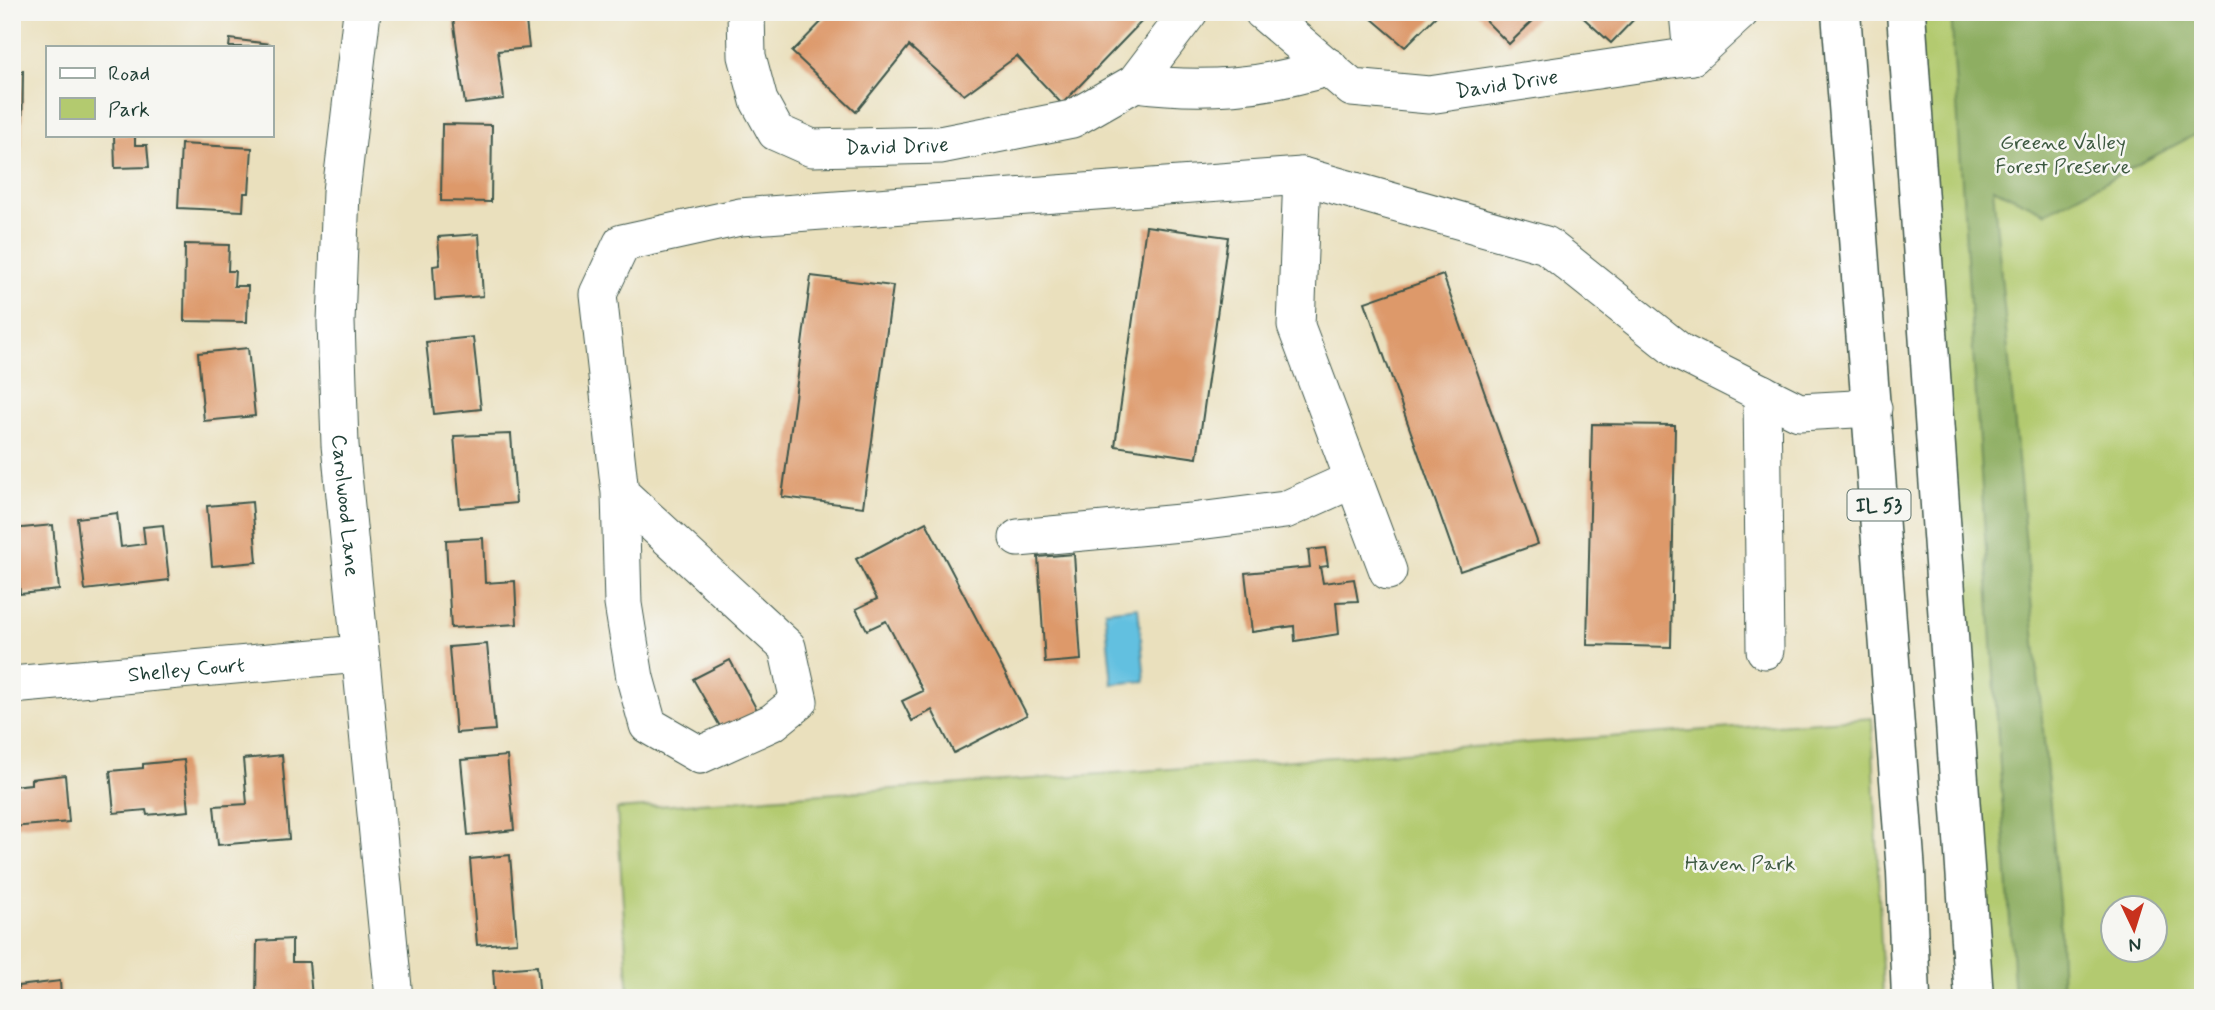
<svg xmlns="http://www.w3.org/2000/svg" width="2215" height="1010" font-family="Mynerve,sans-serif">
	<rect width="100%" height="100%" fill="#f6f6f2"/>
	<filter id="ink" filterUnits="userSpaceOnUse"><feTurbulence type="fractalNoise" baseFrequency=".0143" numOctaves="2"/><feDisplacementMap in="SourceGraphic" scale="14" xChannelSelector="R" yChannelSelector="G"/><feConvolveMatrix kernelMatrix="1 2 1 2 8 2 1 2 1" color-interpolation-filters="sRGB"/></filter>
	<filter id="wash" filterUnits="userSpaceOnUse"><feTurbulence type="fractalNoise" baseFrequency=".00686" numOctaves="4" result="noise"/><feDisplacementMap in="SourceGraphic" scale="28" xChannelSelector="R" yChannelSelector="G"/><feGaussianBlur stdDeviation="1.57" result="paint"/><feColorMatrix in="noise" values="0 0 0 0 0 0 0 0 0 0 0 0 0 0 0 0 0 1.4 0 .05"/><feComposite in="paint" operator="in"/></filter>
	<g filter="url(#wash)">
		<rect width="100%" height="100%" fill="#eae0bd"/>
		<g fill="#b3ca6f" stroke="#698452" stroke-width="2" fill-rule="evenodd">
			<path d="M 1913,12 L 2203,12 L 2203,998 L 1981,998 ZM 2114,908 L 2156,908 L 2156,950 L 2114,950 Z"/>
			<polygon points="1872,718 1883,998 629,998 617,809"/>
		</g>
		<polygon fill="#8eae62" stroke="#56764b" stroke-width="2" points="1951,12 2203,12 2203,120 2198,133 2046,213 1993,188 2059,903 2062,998 2015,998"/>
		<polygon fill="#62c0e0" stroke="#407e8a" stroke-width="2" points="1138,607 1145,681 1112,684 1105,611"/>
		<g id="blocks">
			<g fill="#dd996a">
				<polygon points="497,12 525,12 529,48 498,51 504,99 465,104 453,18"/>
				<polygon points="831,12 1139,12 1145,18 1062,104 1017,56 964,95 909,46 856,112 792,52"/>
				<polygon points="1364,12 1440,12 1405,47"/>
				<polygon points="1477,12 1542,12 1509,44"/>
				<polygon points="1577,12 1641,12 1611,43"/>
				<polygon points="230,39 270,44 270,47 229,47"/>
				<polygon points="12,71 23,71 22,147 12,147"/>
				<polygon points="442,124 492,125 491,202 441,201"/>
				<polygon points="114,135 135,135 135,145 147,145 149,167 115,168"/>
				<polygon points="181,144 252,148 249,193 244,193 243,211 178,208"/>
				<polygon points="1146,226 1228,237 1197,458 1115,446"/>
				<polygon points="479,234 483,296 435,300 433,266 440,265 438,237"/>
				<polygon points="185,244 229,245 228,271 235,271 234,286 248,286 247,322 184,321"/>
				<polygon points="1443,275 1538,544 1460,571 1365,302"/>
				<polygon points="811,276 893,286 863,507 782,497"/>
				<polygon points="473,337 481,409 434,414 426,342"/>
				<polygon points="248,348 255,416 204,421 198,353"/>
				<polygon points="1592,424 1675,425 1671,647 1587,645"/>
				<polygon points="511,434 516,503 460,508 454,436"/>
				<polygon points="252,502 257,562 212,566 207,506"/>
				<polygon points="117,513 121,547 145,544 143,527 163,525 169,580 85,590 77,518"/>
				<polygon points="926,522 1027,715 954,753 932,710 912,721 902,701 923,691 886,621 867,630 856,609 877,599 856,559"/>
				<polygon points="53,525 59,590 20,594 19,579 12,580 12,529"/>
				<polygon points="483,538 485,583 515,581 517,624 451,628 446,540"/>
				<polygon points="1325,548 1328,566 1320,567 1323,583 1354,579 1358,601 1336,602 1339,634 1295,641 1294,626 1252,632 1245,573 1310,567 1308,550"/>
				<polygon points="1074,554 1081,660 1045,663 1038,557"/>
				<polygon points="487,644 495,730 456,733 449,647"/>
				<polygon points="730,660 757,710 722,730 693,679"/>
				<polygon points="282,755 289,839 218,845 214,806 247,804 243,759"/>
				<polygon points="507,756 514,830 468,835 461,760"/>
				<polygon points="184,760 189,811 147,815 146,810 114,813 110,771 143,768 143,764"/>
				<polygon points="65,775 69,822 12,827 12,786 31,784 31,779"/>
				<polygon points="510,855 517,942 477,945 470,859"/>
				<polygon points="292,939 292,962 309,962 312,998 256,998 257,941"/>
				<polygon points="537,966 540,998 495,998 493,970"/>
				<polygon points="60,981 61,998 19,998 18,986"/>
			</g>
		</g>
	</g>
	<g filter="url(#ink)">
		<use href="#blocks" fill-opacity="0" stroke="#3d5549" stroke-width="2"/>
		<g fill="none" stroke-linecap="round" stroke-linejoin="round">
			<defs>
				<g id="minor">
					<path id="s1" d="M 362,12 L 341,192 L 336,322 L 340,445 L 394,998"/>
					<path id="s2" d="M 746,12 L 747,56 L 759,101 L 776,132 L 812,148 L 940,145 L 1072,119 L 1135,83 L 1189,12"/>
					<path id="s3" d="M 1263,12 L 1352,88 L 1429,95 L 1692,56 L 1740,12"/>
					<polyline points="1688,12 1692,56"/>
					<path d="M 1135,83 C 1204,92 1263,87 1329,67"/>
					<polyline points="1302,176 1296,326 1388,571"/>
					<polyline points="1762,393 1765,650"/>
					<polyline points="620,493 787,647 799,701 773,722 700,755 648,725 635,678 623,604 620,493 598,294 622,243 740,217 1302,176 1546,245 1680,352 1799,412 1873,408"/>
					<polyline points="1018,538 1191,522 1285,510 1354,479"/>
					<path id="s4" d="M 12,685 L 359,654"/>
				</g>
				<g id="major">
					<polyline points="1841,12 1906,872 1911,998"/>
					<polyline points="1906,12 1974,998"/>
				</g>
			</defs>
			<use href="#minor" stroke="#3d5549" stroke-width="39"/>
			<use href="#major" stroke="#3d5549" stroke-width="41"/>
			<use href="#minor" stroke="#fff" stroke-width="37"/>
			<use href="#major" stroke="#fff" stroke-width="38"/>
		</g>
	</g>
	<g text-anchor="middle" stroke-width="5" stroke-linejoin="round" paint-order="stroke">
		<rect fill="#f6f6f2" stroke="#60746d" stroke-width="2" x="1847.5" y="489.5" width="63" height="31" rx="5"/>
		<g font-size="19" font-weight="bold" fill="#1f3d34">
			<text x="1879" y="512">IL 53</text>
		</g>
		<g font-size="21" fill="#1f3d34" stroke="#f6f6f2">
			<text dy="7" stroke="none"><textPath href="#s3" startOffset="273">David Drive</textPath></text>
			<text dy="7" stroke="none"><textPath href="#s2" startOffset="250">David Drive</textPath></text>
			<text dy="7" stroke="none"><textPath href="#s1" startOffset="495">Carolwood Lane</textPath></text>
			<text dy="7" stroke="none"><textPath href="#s4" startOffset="175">Shelley Court</textPath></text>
		</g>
		<g font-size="21" fill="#3d5940" stroke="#f6f6f2">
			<text x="2063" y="149">Greene Valley<tspan x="2063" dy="24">Forest Preserve</tspan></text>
			<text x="1740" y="870">Haven Park</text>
		</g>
	</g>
	<rect width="2215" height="1010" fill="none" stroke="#f6f6f2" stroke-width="42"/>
	<rect x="46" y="46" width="228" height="91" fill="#f6f6f2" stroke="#a0aca6" stroke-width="2"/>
	<rect x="60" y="68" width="35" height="10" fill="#ffffff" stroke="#a0aca6" stroke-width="2"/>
	<text x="108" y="80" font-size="21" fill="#1f3d34">Road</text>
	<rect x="60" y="98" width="35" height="21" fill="#b3ca6f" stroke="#a0aca6" stroke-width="2"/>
	<text x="108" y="116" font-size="21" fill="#1f3d34">Park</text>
	<g transform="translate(2134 929) rotate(176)"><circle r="33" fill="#f6f6f2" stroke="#a0aca6" stroke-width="2"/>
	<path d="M0-5L12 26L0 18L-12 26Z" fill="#c8321e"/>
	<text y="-10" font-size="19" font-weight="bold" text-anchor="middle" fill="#1f3d34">N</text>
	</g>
</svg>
